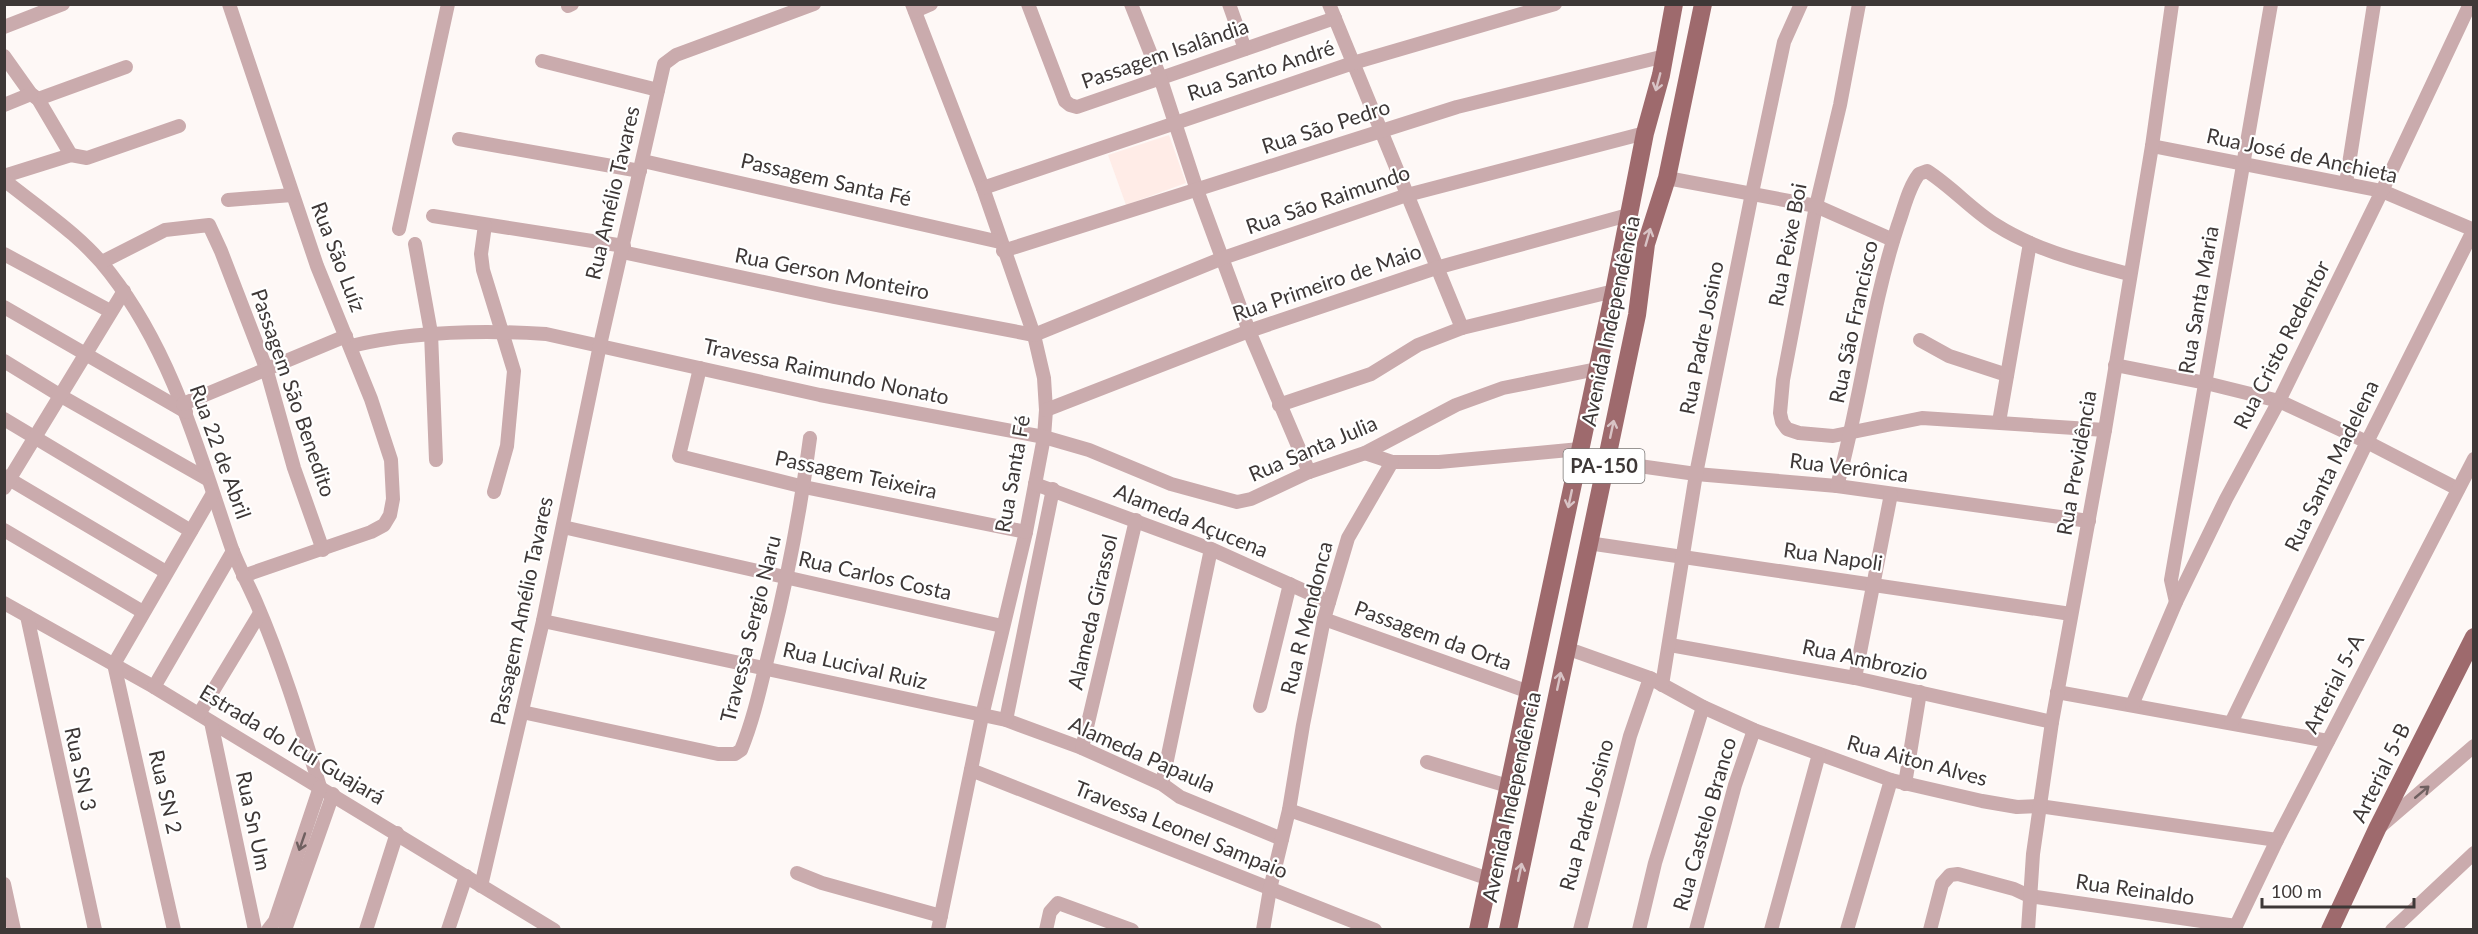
<svg xmlns="http://www.w3.org/2000/svg" width="2478" height="934" font-family="Lato,sans-serif">
	<rect width="100%" height="100%" fill="#fef8f6"/>
	<polygon fill="#ffece7" points="1169,135 1186,183 1126,205 1108,155"/>
	<g fill="none" stroke-linecap="round" stroke-linejoin="round">
		<g stroke="#caabad" stroke-width="14">
			<polyline points="229,4 317,266 371,399 391,460 393,499 390,515 384,525 371,532 243,576"/>
			<polyline points="912,4 983,188 1034,335 1044,378 1046,410 1044,437 1026,532 982,716 938,930"/>
			<polyline points="1028,4 1065,101 1070,105 1077,107 1335,18"/>
			<polyline points="1131,4 1160,77 1197,190 1249,331 1309,472"/>
			<polyline points="1229,4 1245,49"/>
			<polyline points="1329,4 1462,328"/>
			<polyline points="1859,4 1840,105 1816,206 1783,380 1780,413 1782,422 1787,429 1799,433 1833,436 1922,418 2105,430"/>
			<polyline points="568,6 572,4"/>
			<polyline points="915,11 931,4"/>
			<polyline points="4,27 63,4"/>
			<polyline points="4,56 31,94 38,99 71,155"/>
			<polyline points="542,61 658,90"/>
			<polyline points="38,99 126,67"/>
			<polyline points="4,105 31,94"/>
			<polyline points="459,139 640,171"/>
			<polyline points="2152,146 2382,191 2474,230"/>
			<polyline points="643,161 1000,242"/>
			<polyline points="4,176 71,155 87,158 179,126"/>
			<polyline points="1667,178 1816,206 1893,240"/>
			<path d="M 4,180 C 40,209 82,236 110,273 C 173,354 199,453 232,549 C 239,567 248,584 256,602 C 282,662 301,725 320,787"/>
			<polyline points="2346,183 2374,4"/>
			<polyline points="983,188 1353,63 1555,4"/>
			<polyline points="228,200 292,195"/>
			<polyline points="433,216 624,246"/>
			<polyline points="485,225 481,254 483,270 514,371 507,446 494,492"/>
			<polyline points="399,229 448,4"/>
			<polyline points="415,244 431,333 436,460"/>
			<polyline points="1003,251 1457,107 1665,56"/>
			<polyline points="622,252 834,297 1034,335 1223,258 1407,195 1645,133"/>
			<polyline points="4,254 110,311"/>
			<polyline points="102,262 165,230 209,225 221,251 266,368 294,468 323,550"/>
			<polyline points="4,307 186,412"/>
			<polyline points="1920,340 1949,356 2007,375"/>
			<path d="M 351,346 C 415,331 481,330 546,334 L 820,395 L 1044,437 L 1089,450 L 1171,484 L 1237,502 L 1251,499 L 1309,472 L 1365,453 L 1456,405 L 1503,388 L 1597,369"/>
			<polyline points="4,361 61,396 207,479"/>
			<polyline points="2115,365 2206,383 2279,401 2367,442 2458,489"/>
			<polyline points="700,368 679,456 804,487 1026,532"/>
			<polyline points="183,404 346,336"/>
			<polyline points="1279,405 1371,374 1418,345 1462,328 1614,291"/>
			<polyline points="1046,410 1249,331 1436,268 1628,215"/>
			<polyline points="4,419 191,531"/>
			<polyline points="1999,422 2030,243"/>
			<polyline points="1365,453 1392,462 1439,462 1580,449"/>
			<polyline points="1604,466 1632,465 1696,474 1837,486 2089,521"/>
			<polyline points="4,476 166,572"/>
			<polyline points="1035,484 1211,549 1329,602"/>
			<path d="M 1837,486 C 1861,400 1870,310 1898,225 C 1904,209 1908,188 1919,174 L 1927,171 C 1952,187 1972,210 1996,225 C 2037,251 2084,262 2129,274"/>
			<polyline points="4,488 124,291"/>
			<polyline points="563,527 1002,626"/>
			<polyline points="4,530 143,612"/>
			<polyline points="1588,543 2071,614"/>
			<polyline points="2176,602 2171,580 2271,4"/>
			<polyline points="4,603 154,687 554,930"/>
			<polyline points="27,616 95,930"/>
			<polyline points="1324,619 1529,692"/>
			<polyline points="543,621 1006,720 1082,748 1162,784 1180,797 1282,839"/>
			<polyline points="1670,645 1855,678 2052,722"/>
			<polyline points="1566,648 1650,678 1703,707 1754,730 1891,780 1982,801 2017,807 2039,806 2277,840"/>
			<polyline points="1855,678 1891,494"/>
			<polyline points="1662,685 1696,474 1752,193 1784,42 1801,4"/>
			<polyline points="154,687 233,551"/>
			<polyline points="2057,692 2328,741"/>
			<polyline points="2132,705 2176,602 2226,499 2279,401 2382,191 2470,4"/>
			<polyline points="1260,706 1290,584"/>
			<path d="M 522,712 L 718,754 L 735,754 L 741,750 C 755,716 762,679 771,644 C 788,576 801,507 810,438"/>
			<polyline points="199,714 260,613"/>
			<polyline points="1006,720 1053,489"/>
			<polyline points="211,722 255,930"/>
			<polyline points="2231,723 2367,442 2474,229"/>
			<polyline points="1082,748 1136,520"/>
			<polyline points="1427,762 1508,786"/>
			<polyline points="971,770 1375,930"/>
			<polyline points="1162,784 1211,549"/>
			<polyline points="1905,784 1920,692"/>
			<polyline points="1289,810 1489,879"/>
			<polyline points="2381,826 2474,746"/>
			<polyline points="797,873 822,883 941,916"/>
			<polyline points="4,884 14,930"/>
			<polyline points="481,886 543,621 600,345 664,64 676,55 814,4"/>
			<polyline points="174,930 114,664 212,495"/>
			<polyline points="268,930 275,921 320,787"/>
			<polyline points="285,930 333,794"/>
			<polyline points="366,930 397,833"/>
			<polyline points="448,930 466,876"/>
			<polyline points="1046,930 1050,912 1058,903 1132,930"/>
			<polyline points="1263,930 1270,889 1289,810 1303,725 1324,619 1348,538 1392,462"/>
			<polyline points="1580,930 1630,736 1650,678"/>
			<polyline points="1639,930 1655,863 1703,707"/>
			<polyline points="1696,930 1735,785 1754,730"/>
			<polyline points="1771,930 1819,754"/>
			<polyline points="1847,930 1891,780"/>
			<polyline points="1930,930 1942,884 1950,875 1958,874 2014,889 2029,896 2236,926"/>
			<polyline points="2028,930 2033,854 2052,722 2105,430 2152,146 2172,4"/>
			<polyline points="2234,930 2277,840 2474,459"/>
			<polyline points="2392,930 2474,853"/>
		</g>
		<g stroke="#9e6a6d" stroke-width="18">
			<polyline points="1478,930 1614,291 1645,133 1661,75 1674,4"/>
			<polyline points="1508,930 1637,315 1646,244 1667,178 1703,4"/>
			<polyline points="2330,930 2377,829 2474,637"/>
		</g>
	</g>
	<defs><path id="oneway-shaft" d="M-6 0H5M1.5-3L5.5 0L1.5 3" fill="none" stroke-width="1.6" stroke-linecap="round" stroke-linejoin="round" transform="scale(1.5)"/></defs>
	<g stroke="#d8c3c5">
		<use href="#oneway-shaft" transform="translate(1658 82) rotate(105)"/>
		<use href="#oneway-shaft" transform="translate(1648 237) rotate(-74)"/>
		<use href="#oneway-shaft" transform="translate(1612 429) rotate(-78)"/>
		<use href="#oneway-shaft" transform="translate(1570 499) rotate(102)"/>
		<use href="#oneway-shaft" transform="translate(1559 681) rotate(-78)"/>
		<use href="#oneway-shaft" transform="translate(1520 872) rotate(-78)"/>
	</g>
	<g stroke="#6f6060">
		<use href="#oneway-shaft" transform="translate(2422 792) rotate(-40)"/>
		<use href="#oneway-shaft" transform="translate(302 842) rotate(109)"/>
	</g>
	<g text-anchor="middle" stroke-width="4.5" stroke-linejoin="round" paint-order="stroke">
		<rect fill="#fff" stroke="#787473" stroke-width="1.5" x="1563.5" y="449" width="81" height="34" rx="4.5"/>
		<g font-size="20" font-weight="bold" fill="#3e3837">
			<text x="1604" y="473">PA-150</text>
		</g>
		<g font-size="21" fill="#3e3837" stroke="#fff">
			<text transform="translate(1165 54) rotate(-19)" y="7">Passagem Isalândia</text>
			<text transform="translate(1261 71) rotate(-18)" y="7">Rua Santo André</text>
			<text transform="translate(1326 127) rotate(-18)" y="7">Rua São Pedro</text>
			<text transform="translate(2302 156) rotate(12)" y="7">Rua José de Anchieta</text>
			<text transform="translate(826 180) rotate(13)" y="7">Passagem Santa Fé</text>
			<text transform="translate(613 193) rotate(-77)" y="7">Rua Amélio Tavares</text>
			<text transform="translate(1328 200) rotate(-19)" y="7">Rua São Raimundo</text>
			<text transform="translate(1788 245) rotate(-79)" y="7">Rua Peixe Boi</text>
			<text transform="translate(338 257) rotate(69)" y="7">Rua São Luíz</text>
			<text transform="translate(832 274) rotate(11)" y="7">Rua Gerson Monteiro</text>
			<text transform="translate(1327 283) rotate(-19)" y="7">Rua Primeiro de Maio</text>
			<text transform="translate(2199 300) rotate(-80)" y="7">Rua Santa Maria</text>
			<text transform="translate(1611 321) rotate(-78)" y="7">Avenida Independência</text>
			<text transform="translate(1854 322) rotate(-78)" y="7">Rua São Francisco</text>
			<text transform="translate(1702 338) rotate(-79)" y="7">Rua Padre Josino</text>
			<text transform="translate(2282 345) rotate(-63)" y="7">Rua Cristo Redentor</text>
			<text transform="translate(826 372) rotate(12)" y="7">Travessa Raimundo Nonato</text>
			<text transform="translate(293 393) rotate(71)" y="7">Passagem São Benedito</text>
			<text transform="translate(1313 449) rotate(-23)" y="7">Rua Santa Julia</text>
			<text transform="translate(220 452) rotate(70)" y="7">Rua 22 de Abril</text>
			<text transform="translate(2077 463) rotate(-80)" y="7">Rua Previdência</text>
			<text transform="translate(2332 466) rotate(-64)" y="7">Rua Santa Madelena</text>
			<text transform="translate(1849 468) rotate(7)" y="7">Rua Verônica</text>
			<text transform="translate(1013 474) rotate(-80)" y="7">Rua Santa Fé</text>
			<text transform="translate(856 475) rotate(12)" y="7">Passagem Teixeira</text>
			<text transform="translate(1191 521) rotate(22)" y="7">Alameda Açucena</text>
			<text transform="translate(1833 557) rotate(8)" y="7">Rua Napoli</text>
			<text transform="translate(875 576) rotate(13)" y="7">Rua Carlos Costa</text>
			<text transform="translate(522 611) rotate(-78)" y="7">Passagem Amélio Tavares</text>
			<text transform="translate(1093 612) rotate(-77)" y="7">Alameda Girassol</text>
			<text transform="translate(1307 618) rotate(-76)" y="7">Rua R Mendonca</text>
			<text transform="translate(751 629) rotate(-76)" y="7">Travessa Sergio Naru</text>
			<text transform="translate(1433 636) rotate(20)" y="7">Passagem da Orta</text>
			<text transform="translate(1865 660) rotate(12)" y="7">Rua Ambrozio</text>
			<text transform="translate(855 666) rotate(13)" y="7">Rua Lucival Ruiz</text>
			<text transform="translate(2334 684) rotate(-63)" y="7">Arterial 5-A</text>
			<text transform="translate(292 745) rotate(31)" y="7">Estrada do Icuí Guajará</text>
			<text transform="translate(1142 755) rotate(24)" y="7">Alameda Papaula</text>
			<text transform="translate(1917 761) rotate(15)" y="7">Rua Aiton Alves</text>
			<text transform="translate(80 769) rotate(78)" y="7">Rua SN 3</text>
			<text transform="translate(2381 773) rotate(-64)" y="7">Arterial 5-B</text>
			<text transform="translate(165 792) rotate(77)" y="7">Rua SN 2</text>
			<text transform="translate(1512 797) rotate(-78)" y="7">Avenida Independência</text>
			<text transform="translate(1587 815) rotate(-75)" y="7">Rua Padre Josino</text>
			<text transform="translate(253 821) rotate(78)" y="7">Rua Sn Um</text>
			<text transform="translate(1705 824) rotate(-74)" y="7">Rua Castelo Branco</text>
			<text transform="translate(1181 830) rotate(22)" y="7">Travessa Leonel Sampaio</text>
			<text transform="translate(2135 890) rotate(8)" y="7">Rua Reinaldo</text>
		</g>
	</g>
	<rect width="2478" height="934" fill="none" stroke="#3e3837" stroke-width="12"/>
	<path d="M2262 898v9h152v-9" fill="none" stroke="#3e3837" stroke-width="3"/>
	<text x="2271" y="898" font-size="18" fill="#3e3837" stroke="#ffffff" stroke-width="4.5" paint-order="stroke">100 m</text>
</svg>
